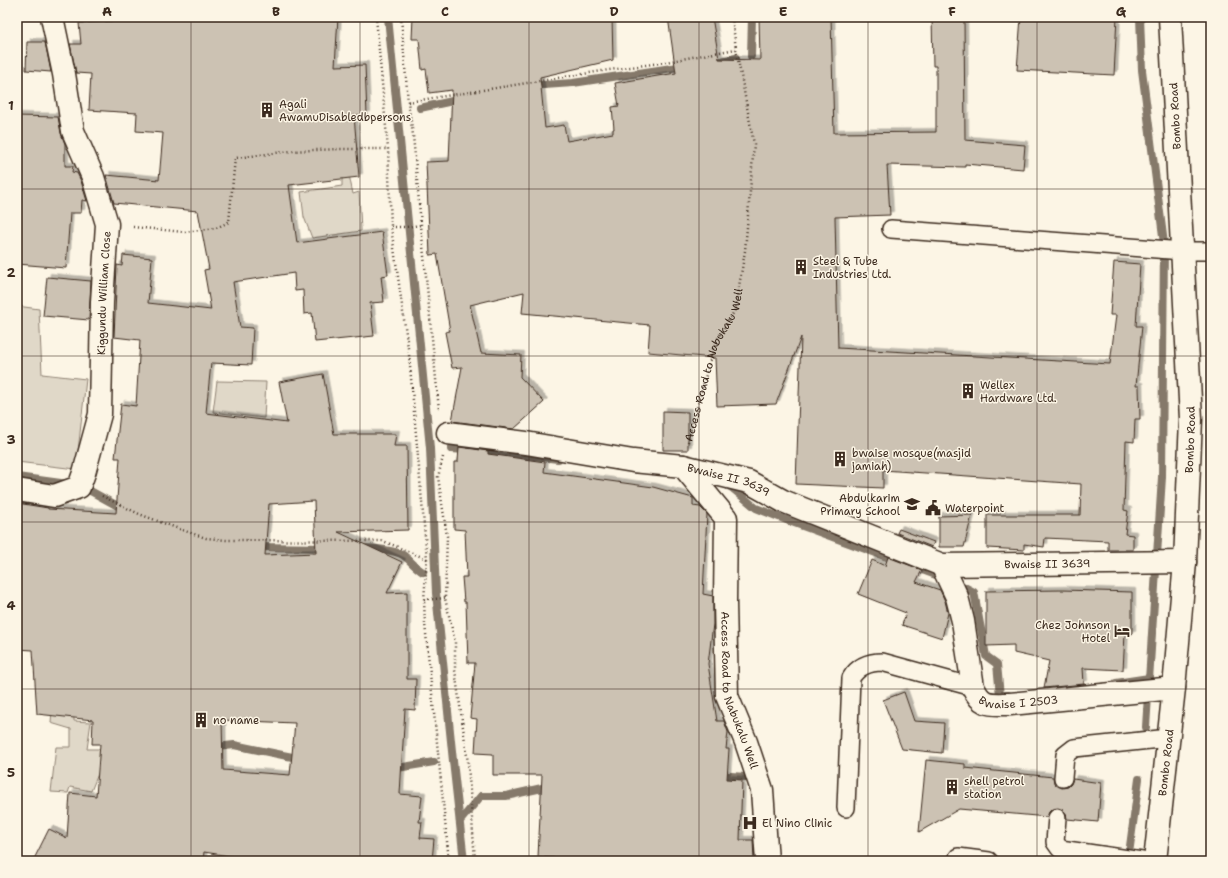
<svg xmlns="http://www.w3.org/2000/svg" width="1228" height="878" font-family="'Shantell Sans',sans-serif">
	<defs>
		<filter id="shadow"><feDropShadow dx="3.5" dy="-3.5" stdDeviation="0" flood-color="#0004"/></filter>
	</defs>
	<rect width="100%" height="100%" fill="#fcf5e5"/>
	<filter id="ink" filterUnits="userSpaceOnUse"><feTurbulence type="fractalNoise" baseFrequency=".025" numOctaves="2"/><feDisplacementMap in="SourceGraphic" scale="8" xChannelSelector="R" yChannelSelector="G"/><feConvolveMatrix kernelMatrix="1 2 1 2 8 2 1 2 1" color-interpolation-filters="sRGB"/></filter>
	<g filter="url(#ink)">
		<g fill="#e0d8c8" stroke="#8e8173">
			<polygon points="349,175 353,194 359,192 361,231 312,238 304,217 301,192 342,186 342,178"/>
			<polygon points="17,306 39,309 42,374 86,379 76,469 17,462"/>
			<polygon points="217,381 266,382 264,418 213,412"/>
			<polygon points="74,689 74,721 91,722 87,749 108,749 91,791 70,787 68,793 51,792 56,747 71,747 71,729 51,723 53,694"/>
		</g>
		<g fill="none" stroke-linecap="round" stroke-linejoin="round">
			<g stroke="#85796b" stroke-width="8">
				<polyline points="388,17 430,448 436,593 453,761 464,861"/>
				<polyline points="1140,17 1142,70 1164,244 1162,477 1146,727"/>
				<polyline points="751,56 752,17"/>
				<polyline points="721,61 736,58"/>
				<polyline points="530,86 573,83 685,66"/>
				<polyline points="420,108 462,99"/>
				<polyline points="451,449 509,453 558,459"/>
				<polyline points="17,477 68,484"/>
				<polyline points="726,485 732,488 756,508 789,521 944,578"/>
				<polyline points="85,488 125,510"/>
				<polyline points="255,547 327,548"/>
				<path d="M 363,548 C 373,548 394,550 403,555 C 410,560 415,567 423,572"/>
				<polyline points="955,582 974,592 986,656 997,664 1000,696 1008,695"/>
				<polyline points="1116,683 1149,678"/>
				<polyline points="217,747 234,745 302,759"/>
				<polyline points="391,769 434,762"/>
				<polyline points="716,775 746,777"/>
				<polyline points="460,821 481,796 506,796 551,786"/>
				<polyline points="1128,861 1139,779"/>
			</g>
		</g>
		<g fill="#ccc2b3" stroke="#3b2a1e" fill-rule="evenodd" filter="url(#shadow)">
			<path d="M 173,17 L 338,17 L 335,66 L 365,65 L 367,115 L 354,115 L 359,177 L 289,185 L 297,243 L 382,232 L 388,275 L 381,276 L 384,302 L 370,303 L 374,336 L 315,342 L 312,313 L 304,314 L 303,290 L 295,291 L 294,273 L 233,282 L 240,327 L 253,328 L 251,365 L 211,363 L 206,413 L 287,423 L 279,382 L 323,374 L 334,434 L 396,434 L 394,446 L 407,446 L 408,530 L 338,532 L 402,562 L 387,593 L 407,592 L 407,679 L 416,679 L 415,710 L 405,709 L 400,794 L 422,796 L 419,822 L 422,822 L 420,838 L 434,839 L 432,861 L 384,858 L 384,861 L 248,861 L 248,859 L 204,852 L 203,861 L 33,861 L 49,829 L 67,838 L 70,793 L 96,796 L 100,744 L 92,744 L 93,720 L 37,714 L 33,650 L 17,649 L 19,533 L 17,533 L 17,503 L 48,508 L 48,509 L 116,513 L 120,458 L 115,458 L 121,404 L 136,406 L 140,340 L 114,337 L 117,265 L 122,266 L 123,255 L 152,258 L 148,303 L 211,310 L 204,270 L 209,269 L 198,211 L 114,203 L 106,175 L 159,180 L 163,133 L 136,131 L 137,113 L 89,110 L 91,74 L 76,73 L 70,44 L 81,44 L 79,23 ZM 314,501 L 316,553 L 265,555 L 269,504 ZM 222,720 L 295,723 L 290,775 L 223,770 Z"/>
			<polygon points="413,17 612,17 613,60 540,77 545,128 564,125 567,141 613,133 613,129 614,129 612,107 619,106 615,83 676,73 668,17 712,17 719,59 760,60 759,17 831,17 834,133 936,132 936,66 933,66 932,17 964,17 965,140 1025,145 1023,169 965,164 965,167 887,165 890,215 835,217 838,348 1110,364 1116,315 1110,315 1114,262 1140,264 1136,326 1142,326 1136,386 1139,386 1140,419 1135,419 1134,442 1126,441 1124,510 1128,511 1125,534 1133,535 1133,550 1108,550 1108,541 1045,538 1044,547 1024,544 1024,550 987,548 987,515 1080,515 1081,484 883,470 883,488 796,484 801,337 776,404 717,406 715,358 648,352 650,325 522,313 524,292 470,305 481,353 521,355 520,377 544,402 514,429 452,421 462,367 452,368 445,332 450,331 437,254 430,255 426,162 449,161 452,90 429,93 426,69 422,70 419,39 412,39"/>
			<polygon points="1021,17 1117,17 1114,75 1017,70"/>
			<polygon points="27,42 45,42 51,72 26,70"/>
			<polygon points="17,116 58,117 61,133 65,144 65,166 73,166 72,172 77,173 81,181 87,201 82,200 81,213 70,213 66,268 17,264"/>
			<polygon points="47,277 91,281 89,320 43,316"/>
			<polygon points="663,411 688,412 688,450 663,450"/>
			<polygon points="459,447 488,451 488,454 545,462 544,472 653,487 693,498 693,506 700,507 707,514 703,594 713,596 713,624 708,664 717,721 724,721 728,732 726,749 729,749 727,779 742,780 740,840 753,840 754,861 646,859 646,861 554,861 554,858 538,857 542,775 493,775 493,754 475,753 477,719 470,718 475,663 468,663 466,602 464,602 462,577 467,577 465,530 454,529 454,462 458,462"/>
			<polygon points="972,515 964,547 939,547 939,516"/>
			<polygon points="899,529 934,542 932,547 897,533"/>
			<polygon points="888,557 922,570 916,582 940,590 945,601 948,613 942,638 902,625 906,613 858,594 872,560 885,566"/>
			<polygon points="1062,590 1132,592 1132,634 1125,634 1123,670 1083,668 1084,684 1044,688 1049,661 1014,653 1014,645 986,646 986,591"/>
			<polygon points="904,692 914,721 944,723 942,753 902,749 883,700"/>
			<polygon points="926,760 965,764 965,768 1053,777 1054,783 1058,786 1062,788 1068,787 1071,784 1073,779 1101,783 1098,822 1067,819 1066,813 1063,810 1058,808 1052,809 1049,812 1047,817 959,809 919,832"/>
		</g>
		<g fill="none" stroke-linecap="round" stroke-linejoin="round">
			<defs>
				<g id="lane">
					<polyline points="891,229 1183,251 1211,251"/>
					<polyline points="1063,778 1065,755 1074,748 1169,738"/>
					<path d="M 846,808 L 851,678 C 858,666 869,662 882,662 L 973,687"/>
					<polyline points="1057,818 1055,842 1060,849 1142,861"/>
					<polyline points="958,857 989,861"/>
				</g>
				<g id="street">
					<path id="s2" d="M 448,433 L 526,443 L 633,461 L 683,466 L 749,482 L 783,501 L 942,565 L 1185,562"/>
					<path id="s3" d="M 683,466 L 726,518 L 725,602 L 727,696 L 746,742 L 762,790 L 767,861"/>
					<path id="s4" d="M 17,490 L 54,496 L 79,487 L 84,473 L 100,414 L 102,302 L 107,224 L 93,177 L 73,131 L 64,74 L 52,17"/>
					<path id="s5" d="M 942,565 L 957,597 L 963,621 L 973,687 C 982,707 990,704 1010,704 L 1174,688"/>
				</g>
				<g id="primary">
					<path id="s6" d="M 1155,861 L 1174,688 L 1185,562 L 1191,419 L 1170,17"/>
				</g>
			</defs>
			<use href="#lane" stroke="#3b2a1e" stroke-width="20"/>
			<use href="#street" stroke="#3b2a1e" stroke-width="25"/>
			<use href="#primary" stroke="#3b2a1e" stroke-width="25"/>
			<g stroke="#3b2a1e" stroke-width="2.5" stroke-dasharray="1 3" stroke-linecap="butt">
				<polyline points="376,17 388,149 391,227 409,355 427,559 424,600 425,624 449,861"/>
				<polyline points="401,17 408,102 413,135 421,225 439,410"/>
				<polyline points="408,102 602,71 660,63 736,49"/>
				<polyline points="133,227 184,232 216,228 229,222 235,158 291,151 340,149 388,149"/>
				<polyline points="391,227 406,227 421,225"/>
				<path id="s1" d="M 688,442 L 714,345 L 735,310 L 745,251 L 754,144 L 736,49 L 732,17"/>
				<polyline points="443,457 438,477 447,536 445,598 455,642 455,670 468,763 475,861"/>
				<polyline points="102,496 139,514 182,530 206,538 226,540 383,541 427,559"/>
				<polyline points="424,600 445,598"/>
			</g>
			<use href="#lane" stroke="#fcf5e5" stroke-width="17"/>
			<use href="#street" stroke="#fcf5e5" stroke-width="22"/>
			<use href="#primary" stroke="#fcf5e5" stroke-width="22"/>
		</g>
	</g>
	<path fill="none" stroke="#3b2a1e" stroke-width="1" stroke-opacity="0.55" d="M 191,17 L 191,861M 360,17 L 360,861M 529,17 L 529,861M 699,17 L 699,861M 868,17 L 868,861M 1037,17 L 1037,861M 17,189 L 1211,189M 17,356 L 1211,356M 17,522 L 1211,522M 17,689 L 1211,689"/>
	<defs>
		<symbol id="building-bare" viewBox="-9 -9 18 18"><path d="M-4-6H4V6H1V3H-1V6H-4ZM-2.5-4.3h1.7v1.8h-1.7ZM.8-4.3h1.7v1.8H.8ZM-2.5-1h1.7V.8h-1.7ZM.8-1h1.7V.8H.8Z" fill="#3b2a1e" stroke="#fcf5e5" stroke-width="2.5" paint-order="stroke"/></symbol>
		<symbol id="school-bare" viewBox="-9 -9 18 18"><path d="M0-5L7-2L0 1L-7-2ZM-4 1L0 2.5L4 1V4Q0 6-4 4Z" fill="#3b2a1e" stroke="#fcf5e5" stroke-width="2.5" paint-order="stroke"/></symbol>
		<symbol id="civic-bare" viewBox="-9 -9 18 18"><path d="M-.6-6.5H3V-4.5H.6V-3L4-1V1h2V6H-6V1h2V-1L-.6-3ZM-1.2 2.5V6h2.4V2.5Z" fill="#3b2a1e" stroke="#fcf5e5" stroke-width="2.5" paint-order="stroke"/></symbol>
		<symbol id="hotel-bare" viewBox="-9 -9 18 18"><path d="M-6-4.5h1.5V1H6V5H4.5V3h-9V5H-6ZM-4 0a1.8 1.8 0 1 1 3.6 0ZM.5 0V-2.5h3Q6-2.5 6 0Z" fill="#3b2a1e" stroke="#fcf5e5" stroke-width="2.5" paint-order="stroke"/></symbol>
		<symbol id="hospital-bare" viewBox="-9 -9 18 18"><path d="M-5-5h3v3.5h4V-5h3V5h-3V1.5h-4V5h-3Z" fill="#3b2a1e" stroke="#fcf5e5" stroke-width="2.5" paint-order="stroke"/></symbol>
	</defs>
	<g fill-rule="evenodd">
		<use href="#building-bare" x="256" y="99" width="22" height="22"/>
		<use href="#building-bare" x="790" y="256" width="22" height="22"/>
		<use href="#building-bare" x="957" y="380" width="22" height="22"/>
		<use href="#building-bare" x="829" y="448" width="22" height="22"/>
		<use href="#school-bare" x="901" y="493" width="22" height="22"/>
		<use href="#civic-bare" x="922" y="497" width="22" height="22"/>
		<use href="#hotel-bare" x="1111" y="620" width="22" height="22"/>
		<use href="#building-bare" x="190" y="709" width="22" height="22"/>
		<use href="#building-bare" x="941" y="776" width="22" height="22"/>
		<use href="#hospital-bare" x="739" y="812" width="22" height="22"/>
	</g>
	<g text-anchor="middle" stroke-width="3" stroke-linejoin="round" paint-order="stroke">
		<g font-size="11" fill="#3b2a1e" stroke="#fcf5e5" text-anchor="start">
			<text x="279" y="108">Agali<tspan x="279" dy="13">AwamuDisabledbpersons</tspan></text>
			<text x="813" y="265">Steel &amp; Tube<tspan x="813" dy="13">Industries Ltd.</tspan></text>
			<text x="980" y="389">Wellex<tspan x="980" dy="13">Hardware Ltd.</tspan></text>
			<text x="852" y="457">bwaise mosque(masjid<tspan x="852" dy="13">jamiah)</tspan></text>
			<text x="900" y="502" text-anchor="end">Abdulkarim<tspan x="900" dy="13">Primary School</tspan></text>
			<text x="945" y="512">Waterpoint</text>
			<text x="1110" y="629" text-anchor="end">Chez Johnson<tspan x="1110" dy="13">Hotel</tspan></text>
			<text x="213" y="724">no name</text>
			<text x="964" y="785">shell petrol<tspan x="964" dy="13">station</tspan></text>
			<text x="762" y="827">El Nino Clinic</text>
		</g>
		<g font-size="11" fill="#3b2a1e" stroke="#fcf5e5">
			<text transform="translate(1175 116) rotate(-93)" y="4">Bombo Road</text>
			<text dy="4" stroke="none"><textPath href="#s4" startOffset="261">Kiggundu William Close</textPath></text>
			<text dy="4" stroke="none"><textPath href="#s1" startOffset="82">Access Road to Nabukalu Well</textPath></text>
			<text dy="4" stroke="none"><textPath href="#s6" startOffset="423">Bombo Road</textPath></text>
			<text dy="4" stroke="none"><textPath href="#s2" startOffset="285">Bwaise II 3639</textPath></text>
			<text dy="4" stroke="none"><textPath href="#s2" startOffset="621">Bwaise II 3639</textPath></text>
			<text dy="4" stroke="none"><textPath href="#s3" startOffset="242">Access Road to Nabukalu Well</textPath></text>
			<text dy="4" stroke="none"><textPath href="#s5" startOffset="180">Bwaise I 2503</textPath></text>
			<text dy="4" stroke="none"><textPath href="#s6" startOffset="99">Bombo Road</textPath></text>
		</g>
	</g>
	<rect width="1228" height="878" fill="none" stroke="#fcf5e5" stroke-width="44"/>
	<rect x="22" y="22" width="1184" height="834" fill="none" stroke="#3b2a1e" stroke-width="1.5"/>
	<g font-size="13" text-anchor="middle" font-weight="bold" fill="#3b2a1e">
		<text x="107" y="16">A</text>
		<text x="276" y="16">B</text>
		<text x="445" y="16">C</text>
		<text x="614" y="16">D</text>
		<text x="783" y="16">E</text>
		<text x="952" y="16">F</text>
		<text x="1121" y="16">G</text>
		<text x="11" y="110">1</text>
		<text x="11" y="277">2</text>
		<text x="11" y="444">3</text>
		<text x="11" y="610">4</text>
		<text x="11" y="777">5</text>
	</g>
</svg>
